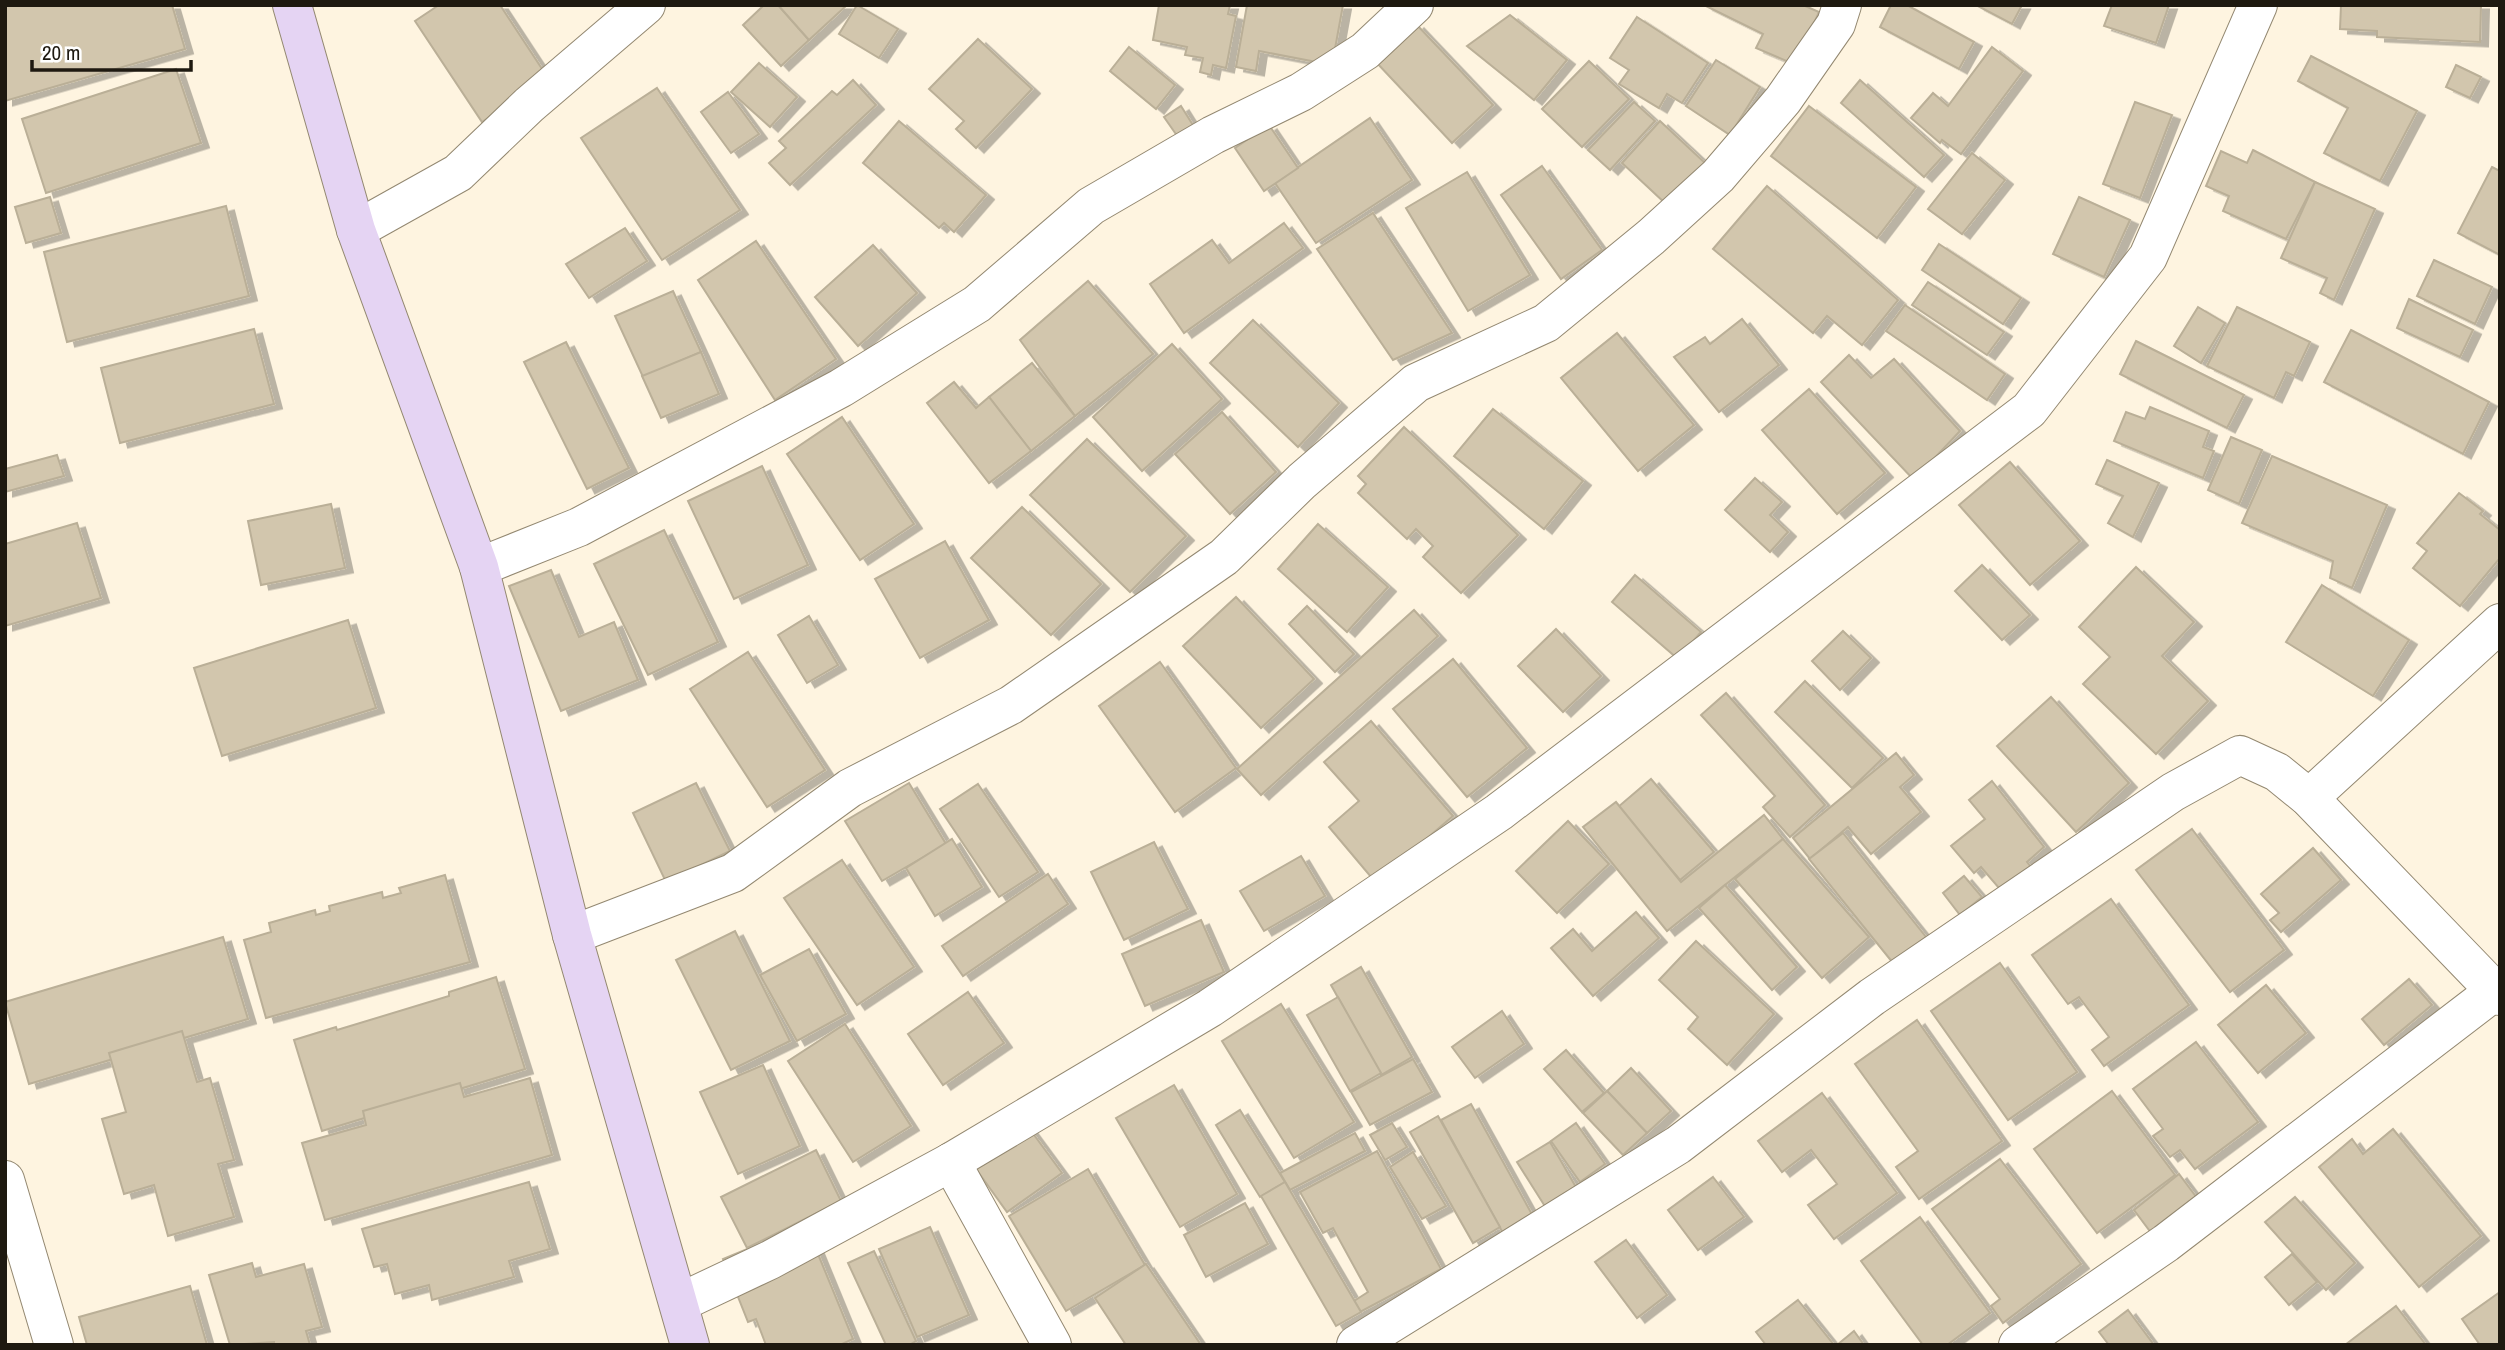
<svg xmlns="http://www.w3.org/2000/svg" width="2505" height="1350" font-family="'Archivo Narrow',sans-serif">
	<defs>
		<filter id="shadow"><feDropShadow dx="8" dy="4.5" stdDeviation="0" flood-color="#0004"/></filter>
	</defs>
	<rect width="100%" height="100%" fill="#fef4e0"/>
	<g fill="#d2c6ad" stroke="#baaf97" stroke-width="2" filter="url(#shadow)">
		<polygon points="5,5 172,5 185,49 5,101"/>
		<polygon points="439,5 500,5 548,78 482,122 415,21"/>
		<polygon points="764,5 778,5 809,40 781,66 743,25"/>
		<polygon points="778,5 847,5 809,40"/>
		<polygon points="857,5 898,29 879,58 839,34"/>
		<polygon points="1159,5 1230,5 1228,14 1236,16 1226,68 1213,65 1211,75 1200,72 1203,58 1185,55 1187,47 1153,40"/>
		<polygon points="1247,5 1343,5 1332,65 1259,51 1256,71 1236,67"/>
		<polygon points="1704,5 1803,5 1819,12 1796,65 1756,48 1763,34"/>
		<polygon points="1891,5 1907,5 1974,42 1959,69 1880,27"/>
		<polygon points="1976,5 2022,5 2012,24"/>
		<polygon points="2112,5 2169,5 2156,43 2104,26"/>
		<polygon points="2341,5 2481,5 2480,42 2377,37 2377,31 2340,29"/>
		<polygon points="1510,15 1567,60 1534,100 1467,46"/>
		<polygon points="1637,17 1708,63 1682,103 1667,94 1659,108 1619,84 1629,70 1610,58"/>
		<polygon points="1416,24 1493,105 1452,143 1376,62"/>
		<polygon points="978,39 1032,89 976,148 956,129 964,121 929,89"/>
		<polygon points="1129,47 1175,85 1156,109 1110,71"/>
		<polygon points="1992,47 2023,71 1961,154 1942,140 1940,143 1911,118 1933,93 1948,106"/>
		<polygon points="2311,56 2417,111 2380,181 2324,153 2348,108 2298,81"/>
		<polygon points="1716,60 1760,87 1730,135 1686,106"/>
		<polygon points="1589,61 1629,99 1582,147 1542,109"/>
		<polygon points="759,63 797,97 770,127 731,92"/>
		<polygon points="2456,65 2481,77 2470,98 2446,87"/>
		<polygon points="176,69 201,143 46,193 22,119"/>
		<polygon points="853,80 876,105 790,185 769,163 786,148 779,141 832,91 837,95"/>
		<polygon points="1860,80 1944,155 1924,177 1841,103"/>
		<polygon points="657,88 740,210 662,260 581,138"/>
		<polygon points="728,92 759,134 731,153 701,112"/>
		<polygon points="1634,102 1655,121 1610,170 1588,150"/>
		<polygon points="2135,102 2172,115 2140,198 2103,184"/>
		<polygon points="1181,106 1196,130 1180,140 1164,117"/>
		<polygon points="1809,106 1916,187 1877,238 1771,156"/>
		<polygon points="1370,118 1412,180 1316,243 1275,183"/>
		<polygon points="899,121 986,195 954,232 944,223 939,228 863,163"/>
		<polygon points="1660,121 1705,163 1666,204 1622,163"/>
		<polygon points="1269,125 1298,168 1264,191 1235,148"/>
		<polygon points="2253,150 2315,182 2286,239 2223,211 2229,196 2206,186 2221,151 2247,163"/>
		<polygon points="1972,153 2005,180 1962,234 1928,209"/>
		<polygon points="1542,166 1602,250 1561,279 1501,195"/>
		<polygon points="2492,167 2500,171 2500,255 2458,233"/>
		<polygon points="1467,172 1530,275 1468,311 1406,208"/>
		<polygon points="2315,182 2375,209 2334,300 2320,293 2327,278 2281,258"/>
		<polygon points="1767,186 1898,300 1862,345 1827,316 1813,333 1713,249"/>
		<polygon points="50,197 61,233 26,243 15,207"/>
		<polygon points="2079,197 2130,220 2104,277 2053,254"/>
		<polygon points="226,206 249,296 67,342 44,252"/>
		<polygon points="1373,213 1452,333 1393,360 1317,249"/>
		<polygon points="1284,223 1303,248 1184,333 1150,284 1212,240 1229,263"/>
		<polygon points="625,228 647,261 589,298 566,264"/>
		<polygon points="756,241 836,359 775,400 698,280"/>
		<polygon points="1939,244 2021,298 2003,324 1922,270"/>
		<polygon points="873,245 917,293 858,346 815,297"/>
		<polygon points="2434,260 2492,287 2475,324 2417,296"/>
		<polygon points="1088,281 1153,354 1075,416 1020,340"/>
		<polygon points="1928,282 2004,332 1987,355 1912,305"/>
		<polygon points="673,291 701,352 643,377 615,316"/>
		<polygon points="2409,299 2473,330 2460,357 2397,328"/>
		<polygon points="1905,305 2005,374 1987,400 1886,331"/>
		<polygon points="2198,307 2225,323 2201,363 2174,346"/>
		<polygon points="2237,307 2310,342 2294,376 2286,372 2274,398 2207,366"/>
		<polygon points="1742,319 1779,365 1719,412 1674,357 1705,337 1710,344"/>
		<polygon points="1253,320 1339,403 1298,447 1210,363"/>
		<polygon points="254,329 274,404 120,443 101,368"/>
		<polygon points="2351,330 2489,402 2463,454 2324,382"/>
		<polygon points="1617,333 1694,425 1638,471 1561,378"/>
		<polygon points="2136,341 2244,395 2227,428 2120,374"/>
		<polygon points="566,342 629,468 587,489 524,362"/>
		<polygon points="1172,344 1222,399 1142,471 1093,417"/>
		<polygon points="701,352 719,394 661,418 642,376"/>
		<polygon points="1849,355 1871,378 1894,359 1960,431 1914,480 1821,382"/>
		<polygon points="1032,363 1075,416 1031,451 989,397"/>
		<polygon points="954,382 976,408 989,397 1031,451 989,483 927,403"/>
		<polygon points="1809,389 1885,473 1837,514 1762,430"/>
		<polygon points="2150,407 2209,431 2203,447 2214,451 2203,478 2114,441 2126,412 2145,419"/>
		<polygon points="1493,409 1583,481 1544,529 1454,456"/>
		<polygon points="1222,412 1276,472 1230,514 1175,454"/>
		<polygon points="842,417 914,524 860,560 787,454"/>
		<polygon points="1404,427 1518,535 1461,593 1423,557 1433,546 1416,529 1407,539 1358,493 1366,484 1358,476"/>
		<polygon points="2231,437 2262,450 2239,504 2208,490"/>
		<polygon points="1087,439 1186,536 1130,592 1030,495"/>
		<polygon points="57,455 64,476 5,492 5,469"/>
		<polygon points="2272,456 2387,505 2352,588 2330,578 2333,561 2242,523"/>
		<polygon points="2107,460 2159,483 2133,537 2108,523 2123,496 2096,484"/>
		<polygon points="2010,462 2080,541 2030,585 1959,505"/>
		<polygon points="762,466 808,565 734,599 688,501"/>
		<polygon points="1755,478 1782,502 1770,515 1788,532 1770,552 1725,510"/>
		<polygon points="2459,493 2483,511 2480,514 2500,530 2500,558 2460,606 2413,568 2427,551 2417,543"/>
		<polygon points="331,504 345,568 261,585 248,521"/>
		<polygon points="1022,507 1101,584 1051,635 971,558"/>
		<polygon points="77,523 101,598 5,626 5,544"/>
		<polygon points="1318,524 1388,587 1347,632 1278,569"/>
		<polygon points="664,530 718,642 648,675 594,564"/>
		<polygon points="945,541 989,620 920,658 875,579"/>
		<polygon points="1982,565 2030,615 2002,640 1955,591"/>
		<polygon points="2136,567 2194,622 2162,656 2208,701 2156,754 2083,684 2110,657 2079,627"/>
		<polygon points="551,570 579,637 614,622 638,680 561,711 509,586"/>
		<polygon points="1635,575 1701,632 1678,659 1612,602"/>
		<polygon points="2322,585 2409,640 2373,696 2286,642"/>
		<polygon points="1236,597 1314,679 1261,728 1183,646"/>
		<polygon points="1307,606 1354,654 1335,672 1289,624"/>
		<polygon points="1414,610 1438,636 1261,795 1237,769"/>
		<polygon points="809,616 838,665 807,683 778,635"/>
		<polygon points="348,620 376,708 222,756 194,668"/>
		<polygon points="1556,629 1601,676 1563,712 1518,666"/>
		<polygon points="1843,631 1871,658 1840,690 1812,661"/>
		<polygon points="748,652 825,770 767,807 690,689"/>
		<polygon points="1453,659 1527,748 1467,797 1393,709"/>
		<polygon points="1160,662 1236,768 1175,812 1099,706"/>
		<polygon points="1805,681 1883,758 1852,788 1775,712"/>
		<polygon points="1726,693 1825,805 1790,837 1763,807 1775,796 1701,715"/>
		<polygon points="2051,697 2129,783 2076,832 1997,746"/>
		<polygon points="1371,721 1453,816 1396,865 1382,890 1329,827 1359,801 1324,762"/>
		<polygon points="1896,753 1914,775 1900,787 1921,812 1871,854 1848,827 1810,859 1793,838"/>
		<polygon points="1651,779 1714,852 1680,880 1618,807"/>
		<polygon points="1992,781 2044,847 2027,862 2034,871 2004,894 1981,867 1974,873 1951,846 1985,819 1969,800"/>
		<polygon points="696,783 730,851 666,882 633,813"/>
		<polygon points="909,783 946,844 882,881 845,821"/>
		<polygon points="978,784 1038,872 999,897 940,809"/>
		<polygon points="1616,802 1681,882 1764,815 1783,839 1667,931 1583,827"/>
		<polygon points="1568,821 1609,864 1557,913 1516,871"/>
		<polygon points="2192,829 2284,950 2230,992 2136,870"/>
		<polygon points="1843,833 1926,937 1893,963 1809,859"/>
		<polygon points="952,839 982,887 935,916 906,868"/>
		<polygon points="1783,839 1869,937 1822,978 1735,879"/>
		<polygon points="1154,842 1188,909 1124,940 1091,872"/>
		<polygon points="2313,848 2341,880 2281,932 2270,920 2279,913 2261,894"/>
		<polygon points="1301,856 1325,896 1264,931 1240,891"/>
		<polygon points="842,860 914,967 857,1005 784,898"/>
		<polygon points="1048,874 1068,904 963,976 942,946"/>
		<polygon points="445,875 470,962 266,1018 244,940 271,932 269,923 315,910 316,915 330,911 329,906 382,892 383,898 401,893 399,888"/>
		<polygon points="1964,876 1982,897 1960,915 1943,893"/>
		<polygon points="1725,885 1797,967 1772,990 1699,908"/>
		<polygon points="2111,899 2189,1005 2104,1066 2092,1050 2109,1037 2079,997 2068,1004 2032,955"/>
		<polygon points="1636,912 1659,938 1593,996 1551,948 1573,929 1592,951"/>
		<polygon points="1201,920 1224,972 1145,1006 1122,954"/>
		<polygon points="735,931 790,1041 731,1070 676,960"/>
		<polygon points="223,937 248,1019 29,1084 5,1002"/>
		<polygon points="1696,941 1774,1014 1727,1065 1688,1029 1698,1017 1659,980"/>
		<polygon points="809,949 846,1014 797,1041 760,975"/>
		<polygon points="2000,963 2077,1072 2008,1120 1931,1011"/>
		<polygon points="1361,967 1412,1057 1381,1075 1331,985"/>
		<polygon points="496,977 525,1069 322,1131 294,1040 336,1027 337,1030 449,996 449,992"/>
		<polygon points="2409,979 2432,1005 2384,1045 2362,1019"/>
		<polygon points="2266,985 2306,1033 2258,1073 2218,1025"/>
		<polygon points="968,992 1004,1043 943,1085 908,1034"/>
		<polygon points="1338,997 1381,1073 1350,1091 1307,1015"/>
		<polygon points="1281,1004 1354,1122 1294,1158 1222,1041"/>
		<polygon points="1502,1011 1524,1044 1475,1078 1452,1047"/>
		<polygon points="1917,1020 2002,1141 1919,1199 1896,1167 1918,1151 1855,1064"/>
		<polygon points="845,1024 911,1126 853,1162 788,1061"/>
		<polygon points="182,1031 197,1082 210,1078 234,1160 218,1164 234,1217 168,1236 154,1185 124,1194 102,1119 126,1112 109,1053"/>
		<polygon points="2196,1042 2258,1122 2195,1169 2180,1150 2170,1157 2153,1136 2163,1129 2133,1089"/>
		<polygon points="1566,1050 1604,1093 1582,1112 1544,1069"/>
		<polygon points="1413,1059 1432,1092 1370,1125 1351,1092"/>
		<polygon points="763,1065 800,1146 738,1174 700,1092"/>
		<polygon points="1631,1068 1671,1111 1647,1133 1607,1091"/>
		<polygon points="530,1078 552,1155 325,1220 302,1143 366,1125 363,1111 460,1083 464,1097"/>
		<polygon points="1174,1085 1237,1194 1180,1227 1116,1118"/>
		<polygon points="1607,1091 1647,1133 1623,1155 1583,1113"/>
		<polygon points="2112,1091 2175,1175 2097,1233 2034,1149"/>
		<polygon points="1822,1093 1897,1193 1834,1239 1808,1205 1837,1184 1811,1150 1782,1172 1758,1141"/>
		<polygon points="1471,1104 1534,1218 1504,1235 1441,1120"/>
		<polygon points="1240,1110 1285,1182 1260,1197 1216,1125"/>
		<polygon points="1438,1116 1500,1227 1473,1243 1410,1132"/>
		<polygon points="1392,1123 1407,1147 1385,1160 1370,1135"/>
		<polygon points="1576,1123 1605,1164 1580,1182 1551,1141"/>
		<polygon points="1026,1124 1062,1173 1007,1212 971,1162"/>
		<polygon points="2393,1129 2481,1236 2419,1287 2319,1167 2352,1139 2363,1154"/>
		<polygon points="1355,1133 1365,1151 1290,1190 1280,1173"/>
		<polygon points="1550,1142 1577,1189 1546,1208 1517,1162"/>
		<polygon points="816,1150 841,1201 747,1248 721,1197"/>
		<polygon points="1377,1151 1441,1269 1360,1312 1354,1301 1368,1292 1333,1228 1323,1233 1300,1192"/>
		<polygon points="1413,1152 1446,1206 1422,1219 1390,1167"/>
		<polygon points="2000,1159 2081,1264 2003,1323 1991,1306 2000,1299 1932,1209"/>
		<polygon points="1088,1169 1145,1265 1066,1311 1009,1216"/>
		<polygon points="2179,1174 2200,1202 2155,1238 2134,1210"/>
		<polygon points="1713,1177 1744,1217 1698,1250 1668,1210"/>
		<polygon points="529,1182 550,1249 509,1261 514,1277 432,1300 429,1285 395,1294 387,1264 374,1267 362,1229"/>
		<polygon points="1285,1182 1361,1312 1336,1326 1261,1196"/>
		<polygon points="2295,1197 2355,1263 2326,1290 2265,1222"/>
		<polygon points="1245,1203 1268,1244 1206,1277 1184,1235"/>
		<polygon points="1920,1217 1990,1313 1947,1345 1923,1345 1861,1261"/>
		<polygon points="806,1225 853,1339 840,1345 766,1345 756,1319 748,1322 723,1259"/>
		<polygon points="930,1227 969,1315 917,1337 879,1249"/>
		<polygon points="1626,1240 1667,1295 1637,1318 1595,1262"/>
		<polygon points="874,1251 916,1341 909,1345 886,1345 848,1263"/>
		<polygon points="2292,1254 2317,1282 2289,1305 2265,1277"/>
		<polygon points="252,1263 256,1277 304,1264 322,1327 306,1331 310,1345 274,1345 274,1342 230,1345 209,1275"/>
		<polygon points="1146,1264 1201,1345 1126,1345 1095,1298"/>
		<polygon points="190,1286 207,1345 87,1345 79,1317"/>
		<polygon points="2500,1292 2500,1345 2480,1345 2462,1319"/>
		<polygon points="1798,1300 1834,1345 1766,1345 1756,1332"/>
		<polygon points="2396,1306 2426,1345 2345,1345"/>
		<polygon points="2128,1310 2154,1345 2109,1345 2099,1332"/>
		<polygon points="1854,1331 1864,1345 1837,1345"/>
	</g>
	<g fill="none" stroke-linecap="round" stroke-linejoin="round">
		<defs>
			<g id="street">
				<polyline points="356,230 458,173 529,105 646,5"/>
				<polyline points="479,567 579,527 841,388 977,304 1091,206 1213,135 1301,92 1365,51 1414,5"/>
				<polyline points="2309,798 2500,623"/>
				<polyline points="572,935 733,873 850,788 1011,705 1224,557 1302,481 1416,383 1546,323 1651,237 1718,176 1783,100 1836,24 1842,5"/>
				<polyline points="951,1162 1052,1345"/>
				<polyline points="5,1180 54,1345"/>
				<polyline points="679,1303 770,1260 951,1162 1210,1008 1499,812 2029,410 2148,257 2258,5"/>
				<polyline points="1356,1345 1678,1145 1872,997 2173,792 2240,755 2277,772 2309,798 2500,996"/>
				<polyline points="2018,1345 2166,1243 2495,991"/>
			</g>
			<polyline id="secondary" points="292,5 356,230 479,567 572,935 690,1345"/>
		</defs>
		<use href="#street" stroke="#938871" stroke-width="40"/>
		<use href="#secondary" stroke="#938871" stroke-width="40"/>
		<use href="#street" stroke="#fff" stroke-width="38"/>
		<use href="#secondary" stroke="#e5d4f3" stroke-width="38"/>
	</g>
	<rect width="2505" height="1350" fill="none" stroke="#1e1910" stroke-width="14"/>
	<path d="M32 60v10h159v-10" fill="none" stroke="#1e1910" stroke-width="3.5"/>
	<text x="42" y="60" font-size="21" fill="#1e1910" stroke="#ffffff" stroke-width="5" paint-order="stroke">20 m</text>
</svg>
